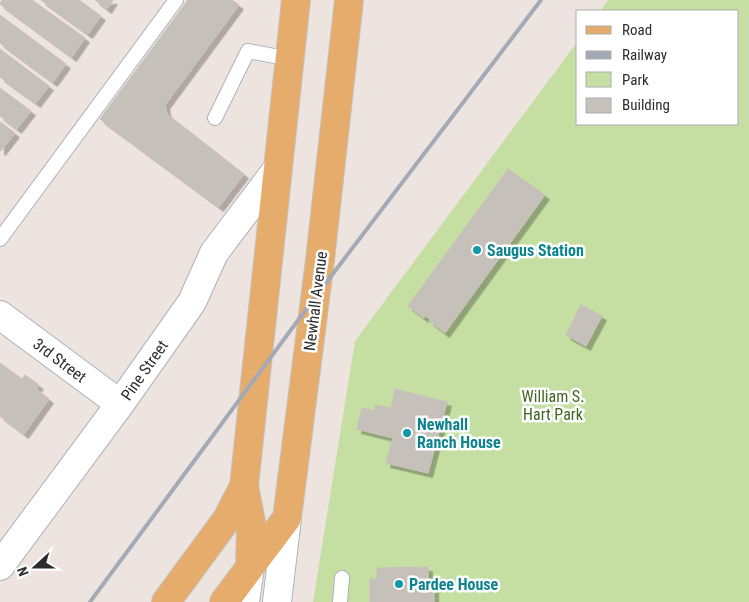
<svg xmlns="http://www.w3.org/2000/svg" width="749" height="602" font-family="'Roboto Condensed',sans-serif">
	<defs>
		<filter id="shadow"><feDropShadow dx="4.5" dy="4.5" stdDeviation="0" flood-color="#0004"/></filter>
	</defs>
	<rect width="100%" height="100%" fill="#ede4e0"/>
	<polygon fill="#c5dea2" points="608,0 749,0 749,602 313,602 355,341 578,41 578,124 738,124 738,11 600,11"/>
	<g fill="#c6c0bb" stroke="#c8c0ba" filter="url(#shadow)">
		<polygon points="2,0 32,0 85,38 72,57 0,4"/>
		<polygon points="41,0 79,0 101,16 88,34"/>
		<polygon points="95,0 113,0 107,9"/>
		<polygon points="188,0 232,0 239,5 165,105 167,114 244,174 219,207 100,119"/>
		<polygon points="0,15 66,64 53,82 0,43"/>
		<polygon points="0,49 49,86 36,103 0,77"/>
		<polygon points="0,88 31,111 17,129 0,116"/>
		<polygon points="0,122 15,133 1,151 0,150"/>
		<polygon points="508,169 545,195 445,333 429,321 430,319 425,316 424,318 408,306"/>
		<polygon points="581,305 602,316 586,346 566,335"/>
		<polygon points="0,363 22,379 25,375 39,385 36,389 49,399 24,434 0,416"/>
		<polygon points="395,389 447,402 428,473 386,463 393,438 357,429 362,408 374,411 375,405 391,408"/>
		<polygon points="428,567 428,589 434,588 434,602 370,602 370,579 377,579 377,568"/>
	</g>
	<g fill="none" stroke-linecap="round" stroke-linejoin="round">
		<defs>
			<g id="lane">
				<polyline points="215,118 248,51 290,59"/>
				<polyline points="0,239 176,0"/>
				<polyline points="340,602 342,578"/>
			</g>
			<g id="street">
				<polyline points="0,315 120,404"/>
				<polyline points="0,566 120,404 192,302 214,253 278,168"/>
			</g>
			<g id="secondary">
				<polyline points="245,602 250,567"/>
				<polyline points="277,602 287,518"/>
			</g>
			<g id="primary">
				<polyline points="250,567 251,522 244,486 296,0"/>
				<polyline points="166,602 227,519 244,486"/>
				<polyline points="224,602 287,518 320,260 349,0"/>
			</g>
		</defs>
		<use href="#lane" stroke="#adb2b8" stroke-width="16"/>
		<use href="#street" stroke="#adb2b8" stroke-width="30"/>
		<use href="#secondary" stroke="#adb2b8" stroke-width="30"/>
		<use href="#primary" stroke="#c4c4c4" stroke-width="30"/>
		<use href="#lane" stroke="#fff" stroke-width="14"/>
		<use href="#street" stroke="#fff" stroke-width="28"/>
		<use href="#secondary" stroke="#fff" stroke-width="28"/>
		<use href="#primary" stroke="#e6ac6c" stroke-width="28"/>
		<polyline stroke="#a3aab5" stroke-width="4" points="90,602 316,296 541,0"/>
	</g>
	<g fill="#0f9aa8" stroke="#fff" stroke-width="2">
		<circle cx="477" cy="250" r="5"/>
		<circle cx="407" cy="433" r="5"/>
		<circle cx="399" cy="584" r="5"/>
	</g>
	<g text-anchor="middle" stroke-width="5" stroke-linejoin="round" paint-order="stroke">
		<g font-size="16" font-weight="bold" fill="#0d838f" stroke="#fff" text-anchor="start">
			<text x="487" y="256">Saugus Station</text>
			<text x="417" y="430">Newhall<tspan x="417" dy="18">Ranch House</tspan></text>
			<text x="409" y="590">Pardee House</text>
		</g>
		<g font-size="16" fill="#2d2d2d" stroke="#fff">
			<text transform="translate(315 301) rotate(-83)" y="6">Newhall Avenue</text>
			<text transform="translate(60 360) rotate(37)" y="6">3rd Street</text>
			<text transform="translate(144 370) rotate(-55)" y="6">Pine Street</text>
		</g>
		<g font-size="16" fill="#406521" stroke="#fff">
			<text x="553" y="402">William S.<tspan x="553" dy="18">Hart Park</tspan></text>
		</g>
	</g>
	<rect x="576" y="10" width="162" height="115" fill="#ffffff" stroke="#ababab"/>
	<rect x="586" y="26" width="25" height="8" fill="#e6ac6c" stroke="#ababab"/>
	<text x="622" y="35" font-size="15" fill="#2d2d2d">Road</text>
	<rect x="586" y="51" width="25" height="8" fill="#a3aab5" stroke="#ababab"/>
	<text x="622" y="60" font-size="15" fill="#2d2d2d">Railway</text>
	<rect x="586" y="72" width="25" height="15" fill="#c5dea2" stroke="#ababab"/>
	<text x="622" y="85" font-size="15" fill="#2d2d2d">Park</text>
	<rect x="586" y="98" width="25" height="15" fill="#c6c0bb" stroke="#ababab"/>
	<text x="622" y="110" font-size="15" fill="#2d2d2d">Building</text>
	<g transform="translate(35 567) rotate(249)" stroke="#ffffff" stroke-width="4" paint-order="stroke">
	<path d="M0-4L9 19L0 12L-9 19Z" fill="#2d2d2d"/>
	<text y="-8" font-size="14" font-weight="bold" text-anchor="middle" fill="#2d2d2d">N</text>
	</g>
</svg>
